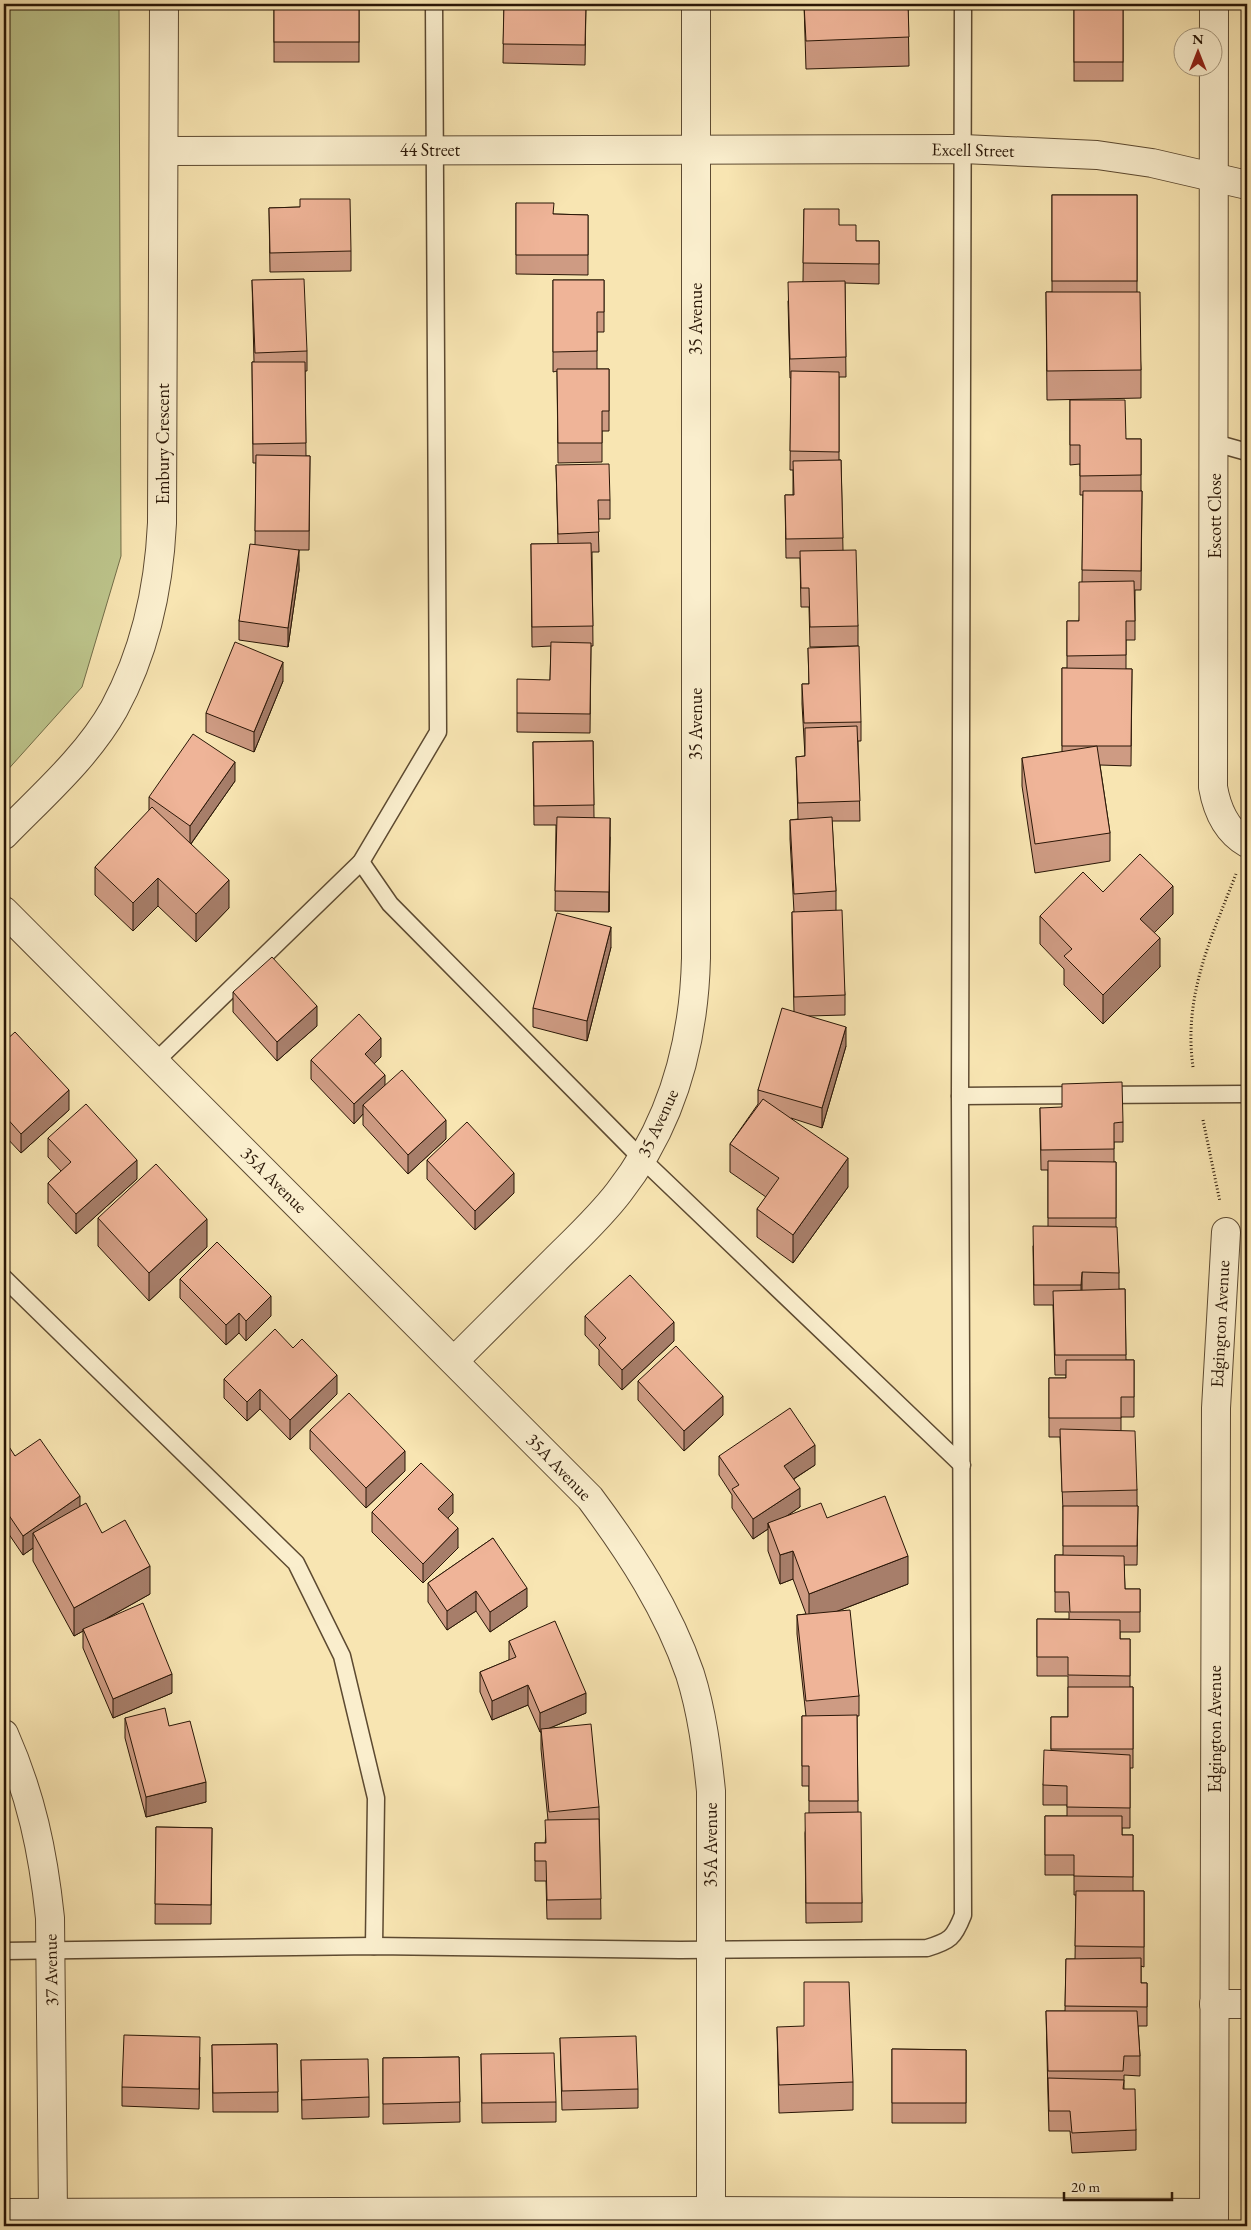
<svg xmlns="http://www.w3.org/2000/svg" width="1251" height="2230" font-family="'EB Garamond',serif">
	<rect width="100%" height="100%" fill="#f8e5b2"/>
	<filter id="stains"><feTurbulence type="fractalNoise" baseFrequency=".004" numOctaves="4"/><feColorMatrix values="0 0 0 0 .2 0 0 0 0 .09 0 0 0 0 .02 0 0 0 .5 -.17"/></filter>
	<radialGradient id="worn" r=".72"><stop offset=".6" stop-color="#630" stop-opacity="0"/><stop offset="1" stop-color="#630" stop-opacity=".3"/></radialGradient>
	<polygon fill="#bdc58c" stroke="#736e49" points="4,4 119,4 121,556 82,687 4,774"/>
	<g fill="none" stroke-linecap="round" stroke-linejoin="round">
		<defs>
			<g id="lane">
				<polyline points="963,4 960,1096 1247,1094"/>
				<polyline points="1215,443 1247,452"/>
				<polyline points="361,862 390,904 642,1159 962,1465"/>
				<polyline points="156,1061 361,862 438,732 434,4"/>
				<polyline points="4,1278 296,1563 342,1656 376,1798 374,1946"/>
				<path d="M 4,1951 L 374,1946 L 680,1950 L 927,1948 C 950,1941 954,1938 963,1915 L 960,1096"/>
			</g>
			<g id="street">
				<path d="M 1214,4 L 1213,787 C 1217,810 1226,831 1247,843"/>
				<polyline points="165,151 963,149 1097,155 1152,163 1247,185"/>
				<path d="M 4,835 C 42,796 87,757 114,709 C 145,652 159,587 162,523 L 164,4"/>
				<path d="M 4,911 L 590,1498 C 631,1553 668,1610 690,1674 C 702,1712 707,1752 711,1791 L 711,2211"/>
				<path d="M 454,1361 C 487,1328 521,1294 554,1261 C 576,1239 600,1217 619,1192 C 672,1124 694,1043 696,958 L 696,4"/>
				<path d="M 4,1734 C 31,1795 43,1851 50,1918 L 53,2213"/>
				<polyline points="1214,2004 1247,2004"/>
				<polyline points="4,2213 711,2211 1214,2213"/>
				<polyline points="1214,2226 1216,1408 1226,1232"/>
			</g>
		</defs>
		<use href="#lane" stroke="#5d4a31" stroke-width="19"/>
		<use href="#street" stroke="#5d4a31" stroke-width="30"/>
		<g stroke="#291606" stroke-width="3" stroke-dasharray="1 2.5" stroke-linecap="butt">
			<path d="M 1193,1067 C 1183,996 1211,938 1236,874"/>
			<polyline points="1203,1120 1220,1202"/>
		</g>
		<use href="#lane" stroke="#faeecd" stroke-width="16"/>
		<use href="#street" stroke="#faeecd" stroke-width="28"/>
	</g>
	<g fill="#ce9b83" stroke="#291606">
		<rect x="274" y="4" width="85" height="58"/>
		<polygon points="504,4 586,4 585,65 503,63"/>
		<polygon points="804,4 908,4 909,66 806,69"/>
		<rect x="1074" y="4" width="49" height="77"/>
		<polygon points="1052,195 1137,195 1137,292 1141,370 1141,398 1047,400 1046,292 1052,292"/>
		<polygon points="516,203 554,214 588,215 588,275 516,274"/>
		<polygon points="300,207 351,251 351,271 270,272 269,208"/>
		<polygon points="804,209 839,225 856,241 879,241 879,284 845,283 846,377 839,377 839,460 841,460 843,550 858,626 858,646 810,647 809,607 801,607 800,558 786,558 785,495 793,495 793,470 790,470 791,378 790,378 788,301 803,281"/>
		<polygon points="252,280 307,351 307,371 305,371 306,456 310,456 309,550 298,550 299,570 288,647 239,640 239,621 255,544 256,463 253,463 252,362 254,362"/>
		<polygon points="553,280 604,280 604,332 597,332 597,369 609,369 609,431 602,431 602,462 558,463 557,371 553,372"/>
		<polygon points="1070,400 1126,439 1141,439 1141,491 1142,491 1141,590 1135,590 1135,640 1126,640 1126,669 1132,669 1131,766 1100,765 1110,833 1110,861 1035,873 1022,786 1022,758 1062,752 1062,668 1067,668 1067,621 1079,621 1082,582 1083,495 1080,495 1080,464 1070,465"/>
		<polygon points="556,465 610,500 610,519 598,519 599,552 592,552 593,646 591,646 590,733 517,732 517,713 550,680 551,646 532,647 531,544 558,544"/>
		<polygon points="808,648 861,722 861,741 858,741 860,821 832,821 836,891 836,911 845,995 845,1015 808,1016 846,1046 822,1128 791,1118 848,1187 793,1263 757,1237 757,1209 766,1197 730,1172 730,1144 758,1104 758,1090 794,1012 792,932 792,912 794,912 790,839 790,820 798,819 796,757 805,756 802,704 802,684 809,684"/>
		<polygon points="283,681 254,752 206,732 206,713"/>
		<polygon points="593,741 594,817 610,837 609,912 555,911 556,825 534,825 533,742"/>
		<polygon points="235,781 191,844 229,908 196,942 158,906 133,931 95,895 95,867 149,811 149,797"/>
		<polygon points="1103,892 1173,914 1154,933 1160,967 1103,1024 1064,985 1064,969 1040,944 1040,916"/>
		<polygon points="611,947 587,1041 533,1027 533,1008"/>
		<polygon points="233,992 317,1026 277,1061 233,1012"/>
		<polygon points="4,1042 69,1110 21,1153 4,1135"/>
		<polygon points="381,1057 374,1064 385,1086 446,1139 408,1174 363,1125 363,1114 354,1124 311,1079 311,1060"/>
		<polygon points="1040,1108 1123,1122 1123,1142 1114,1142 1114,1162 1116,1162 1116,1227 1119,1273 1119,1289 1125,1289 1126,1360 1134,1360 1134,1417 1121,1417 1121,1431 1137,1490 1137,1506 1138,1506 1137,1565 1124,1565 1125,1589 1140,1589 1140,1632 1120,1632 1120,1639 1130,1639 1130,1687 1133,1687 1133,1768 1130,1768 1130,1828 1122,1828 1122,1835 1133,1835 1133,1891 1144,1891 1144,1967 1141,1966 1141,1983 1147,1983 1147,2026 1138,2026 1140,2056 1140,2076 1124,2075 1124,2089 1136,2130 1136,2150 1072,2153 1070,2131 1049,2131 1048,2097 1046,2011 1065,2011 1066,1959 1075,1959 1076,1895 1074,1895 1074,1875 1045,1875 1045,1816 1067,1816 1067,1805 1043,1805 1043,1785 1051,1750 1051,1717 1068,1717 1068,1676 1037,1676 1037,1619 1069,1619 1069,1612 1055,1612 1055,1555 1063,1555 1063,1511 1060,1437 1049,1437 1049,1378 1066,1378 1066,1375 1055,1375 1053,1305 1034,1305 1033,1246 1048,1226 1048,1170 1041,1170"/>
		<polygon points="48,1138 137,1179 76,1234 48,1203 48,1183 61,1171 48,1157"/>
		<polygon points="427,1160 514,1193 475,1230 427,1179"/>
		<polygon points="98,1218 207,1247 149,1301 98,1246"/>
		<polygon points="180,1279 271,1316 246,1341 239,1333 226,1345 180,1298"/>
		<polygon points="585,1316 674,1341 622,1390 599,1365 599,1350 585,1335"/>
		<polygon points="224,1379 337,1394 290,1440 260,1409 247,1421 224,1398"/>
		<polygon points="638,1381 723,1415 684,1451 638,1400"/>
		<polygon points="310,1430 405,1471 366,1508 310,1449"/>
		<polygon points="4,1444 15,1456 80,1507 102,1533 150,1594 104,1620 172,1693 113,1718 83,1648 83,1631 74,1636 33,1561 33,1548 23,1555 4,1527"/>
		<polygon points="719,1456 815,1465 794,1479 800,1507 787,1516 827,1518 908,1584 838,1611 859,1696 859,1716 857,1716 858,1812 862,1903 862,1922 806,1923 805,1833 809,1813 809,1786 802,1786 802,1716 806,1716 797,1634 797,1615 806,1614 793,1579 780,1584 768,1551 768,1529 753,1539 732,1508 732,1495 719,1475"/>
		<polygon points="372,1512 453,1513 448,1518 458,1548 423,1583 372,1532"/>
		<polygon points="493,1538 527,1607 490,1632 476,1611 447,1630 428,1602 428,1583"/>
		<polygon points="509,1641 586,1713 550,1728 599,1807 601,1919 547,1919 546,1881 535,1881 535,1843 545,1843 548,1820 541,1749 541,1732 540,1732 528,1705 492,1720 480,1692 480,1672 509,1660"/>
		<polygon points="125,1718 169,1726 206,1802 146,1817 125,1738"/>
		<polygon points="156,1827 212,1828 211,1924 155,1924"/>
		<polygon points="777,2027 853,2082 853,2110 779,2113"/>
		<polygon points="560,2038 638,2089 638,2108 562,2110"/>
		<polygon points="277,2044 278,2112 213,2112 212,2045"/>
		<polygon points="892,2049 966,2050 966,2123 892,2123"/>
		<polygon points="481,2054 556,2102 556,2122 482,2123"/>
		<polygon points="200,2057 199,2109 122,2106 122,2087"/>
		<polygon points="459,2057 460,2122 383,2124 383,2058"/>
		<polygon points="301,2060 369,2097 369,2117 302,2119"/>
	</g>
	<g fill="#a77e6a" stroke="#291606">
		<polygon points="299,550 299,570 288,647 288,628"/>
		<polygon points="283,662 283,681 254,752 254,732"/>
		<polygon points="235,762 235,781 190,845 190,826"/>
		<polygon points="610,818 610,837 609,912 609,892"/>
		<polygon points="158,878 158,906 133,931 133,903"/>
		<polygon points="229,880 229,908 196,942 196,914"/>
		<polygon points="1173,886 1173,914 1140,947 1140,919"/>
		<polygon points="611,927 611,947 587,1041 587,1021"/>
		<polygon points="1160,938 1160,967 1103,1024 1103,995"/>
		<polygon points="317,1006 317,1026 277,1061 277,1042"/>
		<polygon points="846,1027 846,1046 822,1128 822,1108"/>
		<polygon points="381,1038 381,1057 365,1073 365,1054"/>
		<polygon points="385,1075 385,1094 363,1105 363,1114 354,1124 354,1104"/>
		<polygon points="69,1090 69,1110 21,1153 21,1134"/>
		<polygon points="446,1120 446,1139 408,1174 408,1155"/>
		<polygon points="848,1158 848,1187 793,1263 793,1235"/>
		<polygon points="137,1160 137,1179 76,1234 76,1214"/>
		<polygon points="514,1173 514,1193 475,1230 475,1211"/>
		<polygon points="207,1219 207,1247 149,1301 149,1273"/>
		<polygon points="1082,1272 1082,1292 1081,1304 1081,1285"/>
		<polygon points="271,1296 271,1316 246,1341 246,1321"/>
		<polygon points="239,1313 239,1333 226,1345 226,1325"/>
		<polygon points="674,1322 674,1341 622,1390 622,1370"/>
		<polygon points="337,1375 337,1394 290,1440 290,1420"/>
		<polygon points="260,1389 260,1409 247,1421 247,1402"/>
		<polygon points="723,1396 723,1415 684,1451 684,1431"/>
		<polygon points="815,1445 815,1465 784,1485 784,1466"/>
		<polygon points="405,1451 405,1471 366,1508 366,1488"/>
		<polygon points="800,1488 800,1507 769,1528 768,1523 768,1529 753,1539 753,1519"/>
		<polygon points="453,1494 453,1513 438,1528 438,1509"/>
		<polygon points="80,1496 80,1516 33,1533 33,1548 23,1555 23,1536"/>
		<polygon points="458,1528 458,1548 423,1583 423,1564"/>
		<polygon points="793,1551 793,1579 780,1584 780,1555"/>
		<polygon points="908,1556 908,1584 809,1622 809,1594"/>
		<polygon points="150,1566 150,1594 84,1631 83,1629 83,1631 74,1636 74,1608"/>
		<polygon points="527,1588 527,1607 490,1632 490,1612"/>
		<polygon points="476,1591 476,1611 447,1630 447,1611"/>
		<polygon points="172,1674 172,1693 113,1718 113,1699"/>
		<polygon points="528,1685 528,1705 492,1720 492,1701"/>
		<polygon points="586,1693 586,1713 540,1732 540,1713"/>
		<polygon points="206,1782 206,1802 146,1817 146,1797"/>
	</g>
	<g fill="#efb498" stroke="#291606">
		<rect x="274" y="4" width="85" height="38"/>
		<polygon points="504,4 586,4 585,45 503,44"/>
		<polygon points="804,4 908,4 909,37 806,41"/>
		<rect x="1074" y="4" width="49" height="58"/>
		<rect x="1052" y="195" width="85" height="86"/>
		<polygon points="300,199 350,199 351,251 270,253 269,208 300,207"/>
		<polygon points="516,203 554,203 553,214 588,215 588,255 516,255"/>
		<polygon points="804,209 839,209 839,225 856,225 856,241 879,241 879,264 803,263"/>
		<polygon points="304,279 307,351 255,353 252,280"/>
		<polygon points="553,280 604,280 604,312 597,312 597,351 553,352"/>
		<polygon points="845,281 846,357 790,359 788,282"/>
		<polygon points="1046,292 1140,292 1141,370 1047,371"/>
		<polygon points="252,362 305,362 306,443 253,444"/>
		<polygon points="557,369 609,369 609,411 602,411 602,443 558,443"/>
		<polygon points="791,371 839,372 839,452 790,451"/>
		<polygon points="1070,400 1125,400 1126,439 1141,439 1141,475 1080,476 1080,445 1070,445"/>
		<polygon points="256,455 310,456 309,531 255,531"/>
		<polygon points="841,460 843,538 786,539 785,495 794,495 793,461"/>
		<polygon points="609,464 610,500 598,500 599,532 558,534 556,465"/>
		<polygon points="1083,491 1142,491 1141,571 1082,570"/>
		<polygon points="591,543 593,626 532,627 531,544"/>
		<polygon points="250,544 299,550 288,628 239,621"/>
		<polygon points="856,550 858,626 810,627 809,588 801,588 800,551"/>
		<polygon points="1134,581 1135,621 1126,621 1126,655 1067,656 1067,621 1079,621 1079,582"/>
		<polygon points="235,642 283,662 254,732 206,713"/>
		<polygon points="551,642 591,643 590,714 517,713 517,679 550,680"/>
		<polygon points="859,646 861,722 804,723 802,684 809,684 808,648"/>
		<polygon points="1062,668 1132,669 1131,746 1062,746"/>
		<polygon points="857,726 860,801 798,803 796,757 805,756 805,728"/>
		<polygon points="193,734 235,762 190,826 149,797"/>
		<polygon points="593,741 594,805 534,806 533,742"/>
		<polygon points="1097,746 1110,833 1035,844 1022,758"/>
		<polygon points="152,807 229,880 196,914 158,878 133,903 95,867"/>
		<polygon points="557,817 610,818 609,892 555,891"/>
		<polygon points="832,817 836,891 794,894 790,820"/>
		<polygon points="1140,854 1173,886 1140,919 1160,938 1103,995 1064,956 1072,949 1040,916 1083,872 1103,892"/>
		<polygon points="842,910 845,995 794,997 792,912"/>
		<polygon points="557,913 611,927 587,1021 533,1008"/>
		<polygon points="272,957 317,1006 277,1042 233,992"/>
		<polygon points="782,1008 846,1027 822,1108 758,1090"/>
		<polygon points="359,1014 381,1038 365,1054 385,1075 354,1104 311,1060"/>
		<polygon points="15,1032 69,1090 21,1134 4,1115 4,1042"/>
		<polygon points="402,1070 446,1120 408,1155 363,1105"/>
		<polygon points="1122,1082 1123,1122 1114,1123 1114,1149 1041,1150 1040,1108 1062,1107 1062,1084"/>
		<polygon points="763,1099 848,1158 793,1235 757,1209 779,1178 730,1144"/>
		<polygon points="86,1104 137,1160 76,1214 48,1183 71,1162 48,1138"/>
		<polygon points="467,1122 514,1173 475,1211 427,1160"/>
		<polygon points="1048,1161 1116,1162 1116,1218 1048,1218"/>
		<polygon points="156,1164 207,1219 149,1273 98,1218"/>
		<polygon points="1033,1226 1117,1227 1119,1273 1082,1272 1081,1285 1034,1285"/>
		<polygon points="217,1242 271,1296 246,1321 239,1313 226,1325 180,1279"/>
		<polygon points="630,1275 674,1322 622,1370 599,1345 606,1338 585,1316"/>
		<polygon points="1125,1289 1126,1355 1055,1355 1053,1291"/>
		<polygon points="275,1329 293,1348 302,1339 337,1375 290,1420 260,1389 247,1402 224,1379"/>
		<polygon points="676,1346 723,1396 684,1431 638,1381"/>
		<polygon points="1066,1360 1134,1360 1134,1397 1121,1397 1121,1418 1049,1418 1049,1378 1066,1378"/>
		<polygon points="349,1393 405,1451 366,1488 310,1430"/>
		<polygon points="790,1408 815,1445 784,1466 800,1488 753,1519 732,1489 739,1485 719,1456"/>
		<polygon points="1060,1429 1135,1431 1137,1490 1062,1492"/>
		<polygon points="40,1439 80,1496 23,1536 4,1508 4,1444 6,1442 15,1456"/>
		<polygon points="421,1463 453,1494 438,1509 458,1528 423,1564 372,1512"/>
		<polygon points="885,1496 908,1556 809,1594 793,1551 780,1555 768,1523 821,1503 827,1518"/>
		<polygon points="86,1503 102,1533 125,1520 150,1566 74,1608 33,1533"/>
		<polygon points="1063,1506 1138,1506 1137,1546 1063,1546"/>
		<polygon points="493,1538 527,1588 490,1612 476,1591 447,1611 428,1583"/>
		<polygon points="1055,1555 1124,1556 1125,1589 1140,1589 1140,1612 1070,1612 1069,1592 1055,1592"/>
		<polygon points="143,1603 172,1674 113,1699 83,1629"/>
		<polygon points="850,1610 859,1696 806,1701 797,1615"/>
		<polygon points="1037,1619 1120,1620 1120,1639 1130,1639 1130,1676 1068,1675 1068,1657 1037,1657"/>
		<polygon points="555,1621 586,1693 540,1713 528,1685 492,1701 480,1672 516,1657 509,1641"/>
		<polygon points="1068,1687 1133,1687 1133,1749 1051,1749 1051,1717 1068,1717"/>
		<polygon points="165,1708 169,1726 190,1721 206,1782 146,1797 125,1718"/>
		<polygon points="857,1715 858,1801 809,1801 809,1766 802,1766 802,1716"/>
		<polygon points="591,1724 599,1807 549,1812 541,1729"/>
		<polygon points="1044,1750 1130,1755 1130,1808 1067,1807 1067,1786 1043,1785"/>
		<polygon points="861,1812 862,1903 806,1903 805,1813"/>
		<polygon points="1045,1816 1122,1816 1122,1835 1133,1835 1133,1877 1074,1876 1074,1855 1045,1855"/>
		<polygon points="599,1819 601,1899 547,1900 546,1861 535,1861 535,1843 546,1843 545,1820"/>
		<polygon points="156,1827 212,1828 211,1905 155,1904"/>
		<polygon points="1076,1891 1144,1891 1144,1947 1075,1946"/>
		<polygon points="1141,1958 1141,1983 1147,1983 1147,2007 1065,2006 1066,1959"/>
		<polygon points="804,1982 849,1982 853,2082 779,2085 777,2027 804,2026"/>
		<polygon points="1046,2011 1137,2011 1140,2056 1124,2056 1123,2071 1048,2071"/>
		<polygon points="124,2035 200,2037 199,2089 122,2087"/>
		<polygon points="636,2036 638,2089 562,2091 560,2038"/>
		<polygon points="277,2044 278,2092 213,2093 212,2045"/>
		<polygon points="892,2049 966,2050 966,2103 892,2103"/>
		<polygon points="554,2053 556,2102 482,2103 481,2054"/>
		<polygon points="459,2057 460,2102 383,2104 383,2058"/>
		<polygon points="368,2059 369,2097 302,2100 301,2060"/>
		<polygon points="1048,2078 1124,2080 1123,2089 1135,2089 1136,2130 1072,2133 1070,2111 1049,2111"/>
	</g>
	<g text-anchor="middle" stroke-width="4" stroke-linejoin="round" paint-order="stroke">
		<g font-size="18" fill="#291606" stroke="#faeecd">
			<text x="430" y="156">44 Street</text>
			<text transform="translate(973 150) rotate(1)" y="6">Excell Street</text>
			<text transform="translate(696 319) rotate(-90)" y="6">35 Avenue</text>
			<text transform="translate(163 444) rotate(-90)" y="6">Embury Crescent</text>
			<text transform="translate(1215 516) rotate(-90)" y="6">Escott Close</text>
			<text transform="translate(696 724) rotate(-90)" y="6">35 Avenue</text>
			<text transform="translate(658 1123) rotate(-65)" y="6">35 Avenue</text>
			<text transform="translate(274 1180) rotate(45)" y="6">35A Avenue</text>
			<text transform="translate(1220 1324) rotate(-87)" y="6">Edgington Avenue</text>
			<text transform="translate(559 1467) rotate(46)" y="6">35A Avenue</text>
			<text transform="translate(1215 1729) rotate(-90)" y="6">Edgington Avenue</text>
			<text transform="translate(711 1845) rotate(-90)" y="6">35A Avenue</text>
			<text transform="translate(51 1970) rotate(-91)" y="6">37 Avenue</text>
		</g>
	</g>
	<rect width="1251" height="2230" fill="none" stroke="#f8e5b2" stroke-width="20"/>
	<rect x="5" y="5" width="1241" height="2220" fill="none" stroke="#291606" stroke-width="2.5"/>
	<rect x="10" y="10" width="1231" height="2210" fill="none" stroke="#291606"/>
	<g transform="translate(1198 52)"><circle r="24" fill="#faeecd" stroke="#a6987d"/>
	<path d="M0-4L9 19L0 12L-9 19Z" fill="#8f2418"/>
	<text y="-8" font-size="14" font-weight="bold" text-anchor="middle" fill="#291606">N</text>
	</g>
	<path d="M1064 2192v8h108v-8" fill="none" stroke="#291606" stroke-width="2.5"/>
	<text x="1071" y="2192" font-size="15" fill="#291606" stroke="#faeecd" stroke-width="4" paint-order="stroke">20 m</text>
	<rect width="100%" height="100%" filter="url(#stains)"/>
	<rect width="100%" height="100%" fill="url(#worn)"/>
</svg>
